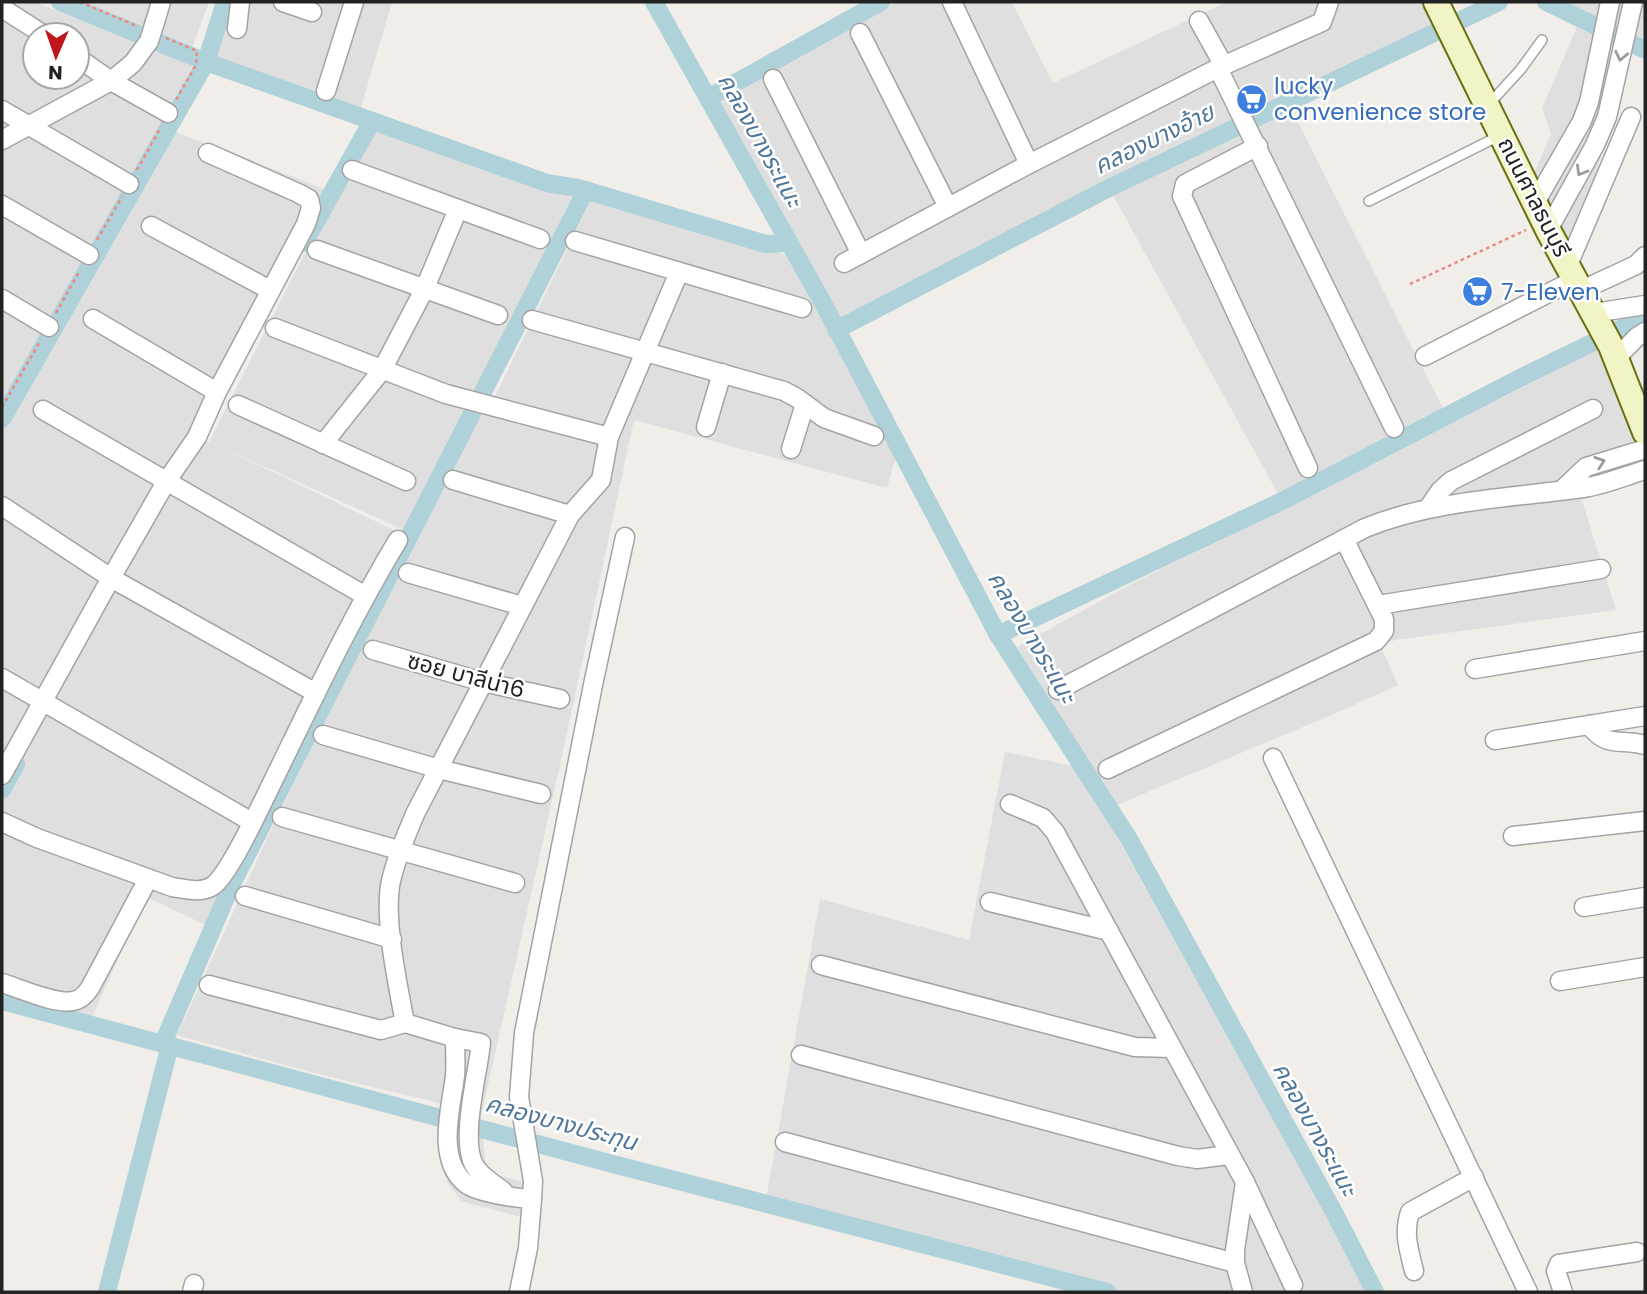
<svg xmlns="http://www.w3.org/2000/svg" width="1647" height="1294" font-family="Poppins,'Noto Sans Thai',sans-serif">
	<rect width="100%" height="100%" fill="#f1eeea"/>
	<g fill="#e0dfdf" fill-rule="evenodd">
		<path d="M 2,2 L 35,2 L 127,39 L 130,31 L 60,2 L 209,2 L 188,59 L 194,63 L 41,351 L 173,131 L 328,190 L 198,437 L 209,442 L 372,121 L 572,197 L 473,394 L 494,398 L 593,197 L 789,256 L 897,453 L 887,488 L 634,420 L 559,770 L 481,1116 L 486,1168 L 499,1176 L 532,1183 L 524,1218 L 461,1201 L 447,1182 L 443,1104 L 314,1073 L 177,1035 L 269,834 L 476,417 L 463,415 L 404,530 L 219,446 L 400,533 L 347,646 L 206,925 L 146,897 L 92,1017 L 2,994 ZM 35,35 L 77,35 L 77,77 L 35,77 Z"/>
		<polygon points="217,2 392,2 360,111 199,54"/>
		<polygon points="896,2 1012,2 1053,83 1227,2 1422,2 1436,32 1288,103 1447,416 1282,501 1109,188 839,322 719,101"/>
		<polygon points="1546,2 1645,2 1645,50 1632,43 1613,120 1582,215 1565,245 1531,180 1551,134 1542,108 1581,18"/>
		<polygon points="1601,347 1638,441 1645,471 1645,480 1582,500 1616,610 1396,640 1380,645 1398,685 1334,714 1117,805 1017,647 1131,584 1308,497"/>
		<polygon points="1005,752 1078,767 1369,1292 1119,1292 766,1199 820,899 969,940"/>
	</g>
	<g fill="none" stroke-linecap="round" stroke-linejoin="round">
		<g stroke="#afd1d9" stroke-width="18">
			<polyline points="60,2 206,62 547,183 578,188 766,244 789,243"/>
			<polyline points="654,2 823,303 998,635 1129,839 1335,1214 1375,1292"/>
			<polyline points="1546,2 1645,50"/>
			<polyline points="708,98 881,2"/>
			<polyline points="304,243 372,121"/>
			<polyline points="836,330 1109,188 1499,2"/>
			<polyline points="2,419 206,62 225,2"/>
			<polyline points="998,635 1282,501 1524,376 1645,317"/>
			<polyline points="2,790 16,764"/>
			<polyline points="2,1001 609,1163 1107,1292"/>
			<polyline points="163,1043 231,886 586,190"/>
			<polyline points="107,1292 170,1045"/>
		</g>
		<defs>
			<g id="lane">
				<polyline points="1490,103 1521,69 1542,40"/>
				<polyline points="1369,201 1501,135"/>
			</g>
			<g id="street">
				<polyline points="283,2 312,12"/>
				<polyline points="952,2 1029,164"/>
				<polyline points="2,8 44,35"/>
				<polyline points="1199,21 1224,66"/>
				<polyline points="155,22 161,2"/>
				<polyline points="237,29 240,2"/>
				<polyline points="860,33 948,207"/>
				<polyline points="77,57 111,81 168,113"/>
				<polyline points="1218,68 1394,428"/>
				<polyline points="773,79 861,254"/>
				<polyline points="326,91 354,2"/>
				<polyline points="2,110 129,184"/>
				<polyline points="2,140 111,81 133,63 149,41"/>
				<polyline points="1258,146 1185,184 1182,196 1308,468"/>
				<polyline points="352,170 540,239"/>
				<polyline points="1536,201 1582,121 1589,102 1610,2"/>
				<polyline points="2,205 89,255"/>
				<polyline points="151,226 270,290"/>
				<polyline points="1548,230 1595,145 1607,117 1633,2"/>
				<polyline points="575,241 802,308"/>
				<polyline points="317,250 498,315"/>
				<polyline points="844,263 1029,164 1218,68 1322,22 1329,2"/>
				<polyline points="1568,265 1631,117"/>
				<polyline points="1582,290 1636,265 1645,256"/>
				<polyline points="2,299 49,327"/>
				<polyline points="1594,313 1645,305"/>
				<polyline points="93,319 217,392"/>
				<polyline points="532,320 784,391 797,398 824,418 874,436"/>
				<polyline points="275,328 446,394 609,437"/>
				<polyline points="1425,356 1576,279"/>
				<polyline points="1616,358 1637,337 1645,332"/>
				<polyline points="238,405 406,481"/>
				<polyline points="43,410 364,595"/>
				<polyline points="706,427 722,373"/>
				<polyline points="323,444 382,370 425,288 458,209"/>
				<polyline points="791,449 805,404"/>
				<polyline points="453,480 570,515"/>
				<polyline points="1562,490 1586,467 1645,449"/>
				<polyline points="2,506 111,578 316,693"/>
				<polyline points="1429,507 1440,491 1451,481 1593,409"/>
				<polyline points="408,573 522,606"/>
				<polyline points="1378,605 1601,569"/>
				<polyline points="373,650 483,682 560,699"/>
				<polyline points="1475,669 1645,641"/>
				<polyline points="2,678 252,822"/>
				<path d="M 1058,690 L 1365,528 C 1434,500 1510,498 1583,488 C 1604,485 1625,476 1645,470"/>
				<path d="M 1589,725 C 1607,749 1621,738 1645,745"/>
				<polyline points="323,735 439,769 541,794"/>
				<polyline points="1495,740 1645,716"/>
				<polyline points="1273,758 1528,1292"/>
				<polyline points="1108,769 1376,641 1384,631 1384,619 1344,539"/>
				<polyline points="2,775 111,578 166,482 197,437 217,392 306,224 311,208 309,199 298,193 208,153"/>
				<polyline points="1010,804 1043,818 1055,832 1245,1182 1235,1250 1235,1263 1243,1292"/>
				<polyline points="282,817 515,883"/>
				<path d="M 2,822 L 37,838 L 172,887 C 186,889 202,894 214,885 C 231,871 261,805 272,783 C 312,701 351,618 398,540"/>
				<polyline points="1513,836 1645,821"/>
				<polyline points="245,896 392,939"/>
				<polyline points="990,902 1109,931"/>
				<polyline points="1584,907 1645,897"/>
				<polyline points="821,965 1135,1047 1172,1048"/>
				<polyline points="1560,981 1645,967"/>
				<path d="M 2,983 C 19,988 56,1005 73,1001 C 81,1000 86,994 90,988 L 148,879"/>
				<polyline points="209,985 381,1030 405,1023"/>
				<path d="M 405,1023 C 398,986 383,917 391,881 C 396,858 406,836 415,814 L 570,515 L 601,480 L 609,437 L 679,272"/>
				<path d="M 405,1023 L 455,1038 L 481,1043 C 478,1073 460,1139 474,1165 C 481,1177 493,1183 503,1191"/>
				<path d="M 455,1038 C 455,1050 456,1064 455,1076 C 451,1108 436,1158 465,1183 C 477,1193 516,1198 532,1199 L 528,1248 L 519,1292"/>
				<polyline points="801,1055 1178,1156 1197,1159 1229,1155"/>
				<polyline points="785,1142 1235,1263"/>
				<polyline points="1245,1182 1293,1285"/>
				<polyline points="532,1199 533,1181 519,1097 524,1033 594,680 625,537"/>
				<path d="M 1414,1271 C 1409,1250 1403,1233 1410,1212 L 1474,1177"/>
				<polyline points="192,1292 194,1284"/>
				<polyline points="1563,1292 1556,1271 1559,1264 1637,1252"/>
			</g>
			<polyline id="secondary" points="1436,2 1548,230 1611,346 1645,432"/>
		</defs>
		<use href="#lane" stroke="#a3a3a3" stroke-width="12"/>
		<use href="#street" stroke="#a3a3a3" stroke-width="21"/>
		<use href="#secondary" stroke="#697011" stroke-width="28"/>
		<g stroke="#ec8880" stroke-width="2.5" stroke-dasharray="3.5 3.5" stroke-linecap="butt">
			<polyline points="80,2 137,26"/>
			<polyline points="166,38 197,51 196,65 176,100"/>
			<polyline points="137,170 161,127"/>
			<polyline points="97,240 122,197"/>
			<polyline points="1410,284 1526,230"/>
			<polyline points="56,313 80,270"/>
			<polyline points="2,407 41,340"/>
		</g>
		<use href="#lane" stroke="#fff" stroke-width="9"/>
		<use href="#street" stroke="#fff" stroke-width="18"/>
		<use href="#secondary" stroke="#f3f4c5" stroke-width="24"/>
		<defs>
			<polyline id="street-bridge" points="149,41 155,22"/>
		</defs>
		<use href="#street-bridge" stroke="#a3a3a3" stroke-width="21" stroke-linecap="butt"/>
		<use href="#street-bridge" stroke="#fff" stroke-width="18"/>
	</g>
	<defs><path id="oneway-chevron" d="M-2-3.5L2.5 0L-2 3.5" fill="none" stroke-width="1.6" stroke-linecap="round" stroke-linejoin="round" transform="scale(1.75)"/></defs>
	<g stroke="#9c9c9c">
		<use href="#oneway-chevron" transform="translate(1621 56) rotate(102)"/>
		<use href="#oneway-chevron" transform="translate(1581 171) rotate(120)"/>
		<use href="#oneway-chevron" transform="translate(1600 462) rotate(-19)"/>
	</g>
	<defs>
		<symbol id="supermarket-disc" viewBox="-11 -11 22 22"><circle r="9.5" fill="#3f7fe0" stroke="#fff"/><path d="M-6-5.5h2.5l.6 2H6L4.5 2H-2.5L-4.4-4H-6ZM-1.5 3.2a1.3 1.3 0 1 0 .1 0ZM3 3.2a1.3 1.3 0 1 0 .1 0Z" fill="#fff"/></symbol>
	</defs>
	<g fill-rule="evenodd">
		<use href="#supermarket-disc" x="1234" y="82" width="35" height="35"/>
		<use href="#supermarket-disc" x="1460" y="274" width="35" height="35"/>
	</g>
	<g text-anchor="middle" stroke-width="5" stroke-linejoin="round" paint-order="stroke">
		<g font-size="23" fill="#366cbe" stroke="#fff" text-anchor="start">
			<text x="1274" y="94">lucky<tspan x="1274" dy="26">convenience store</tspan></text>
			<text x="1501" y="300">7-Eleven</text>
		</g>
		<g font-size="23" fill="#222" stroke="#fff">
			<text transform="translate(1534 197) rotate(63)" y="8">ถนนศาลธนบุรี</text>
			<text transform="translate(466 675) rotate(15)" y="8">ซอย บาลีน่า6</text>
		</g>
		<g font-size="24" font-style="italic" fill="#507799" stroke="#fff">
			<text transform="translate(1154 139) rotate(-26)" y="8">คลองบางอ้าย</text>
			<text transform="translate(760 140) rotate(61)" y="8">คลองบางระแนะ</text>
			<text transform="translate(1032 637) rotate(59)" y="8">คลองบางระแนะ</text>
			<text transform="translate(561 1123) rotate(15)" y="8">คลองบางประทุน</text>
			<text transform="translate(1315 1129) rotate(61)" y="8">คลองบางระแนะ</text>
		</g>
	</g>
	<rect width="1647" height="1294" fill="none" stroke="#222222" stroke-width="7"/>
	<g transform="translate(56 56) rotate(182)"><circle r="33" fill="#ffffff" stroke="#a7a7a7" stroke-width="2"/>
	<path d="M0-5L12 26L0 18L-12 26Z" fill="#be161b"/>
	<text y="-10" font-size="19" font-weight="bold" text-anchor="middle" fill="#222222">N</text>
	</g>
</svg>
